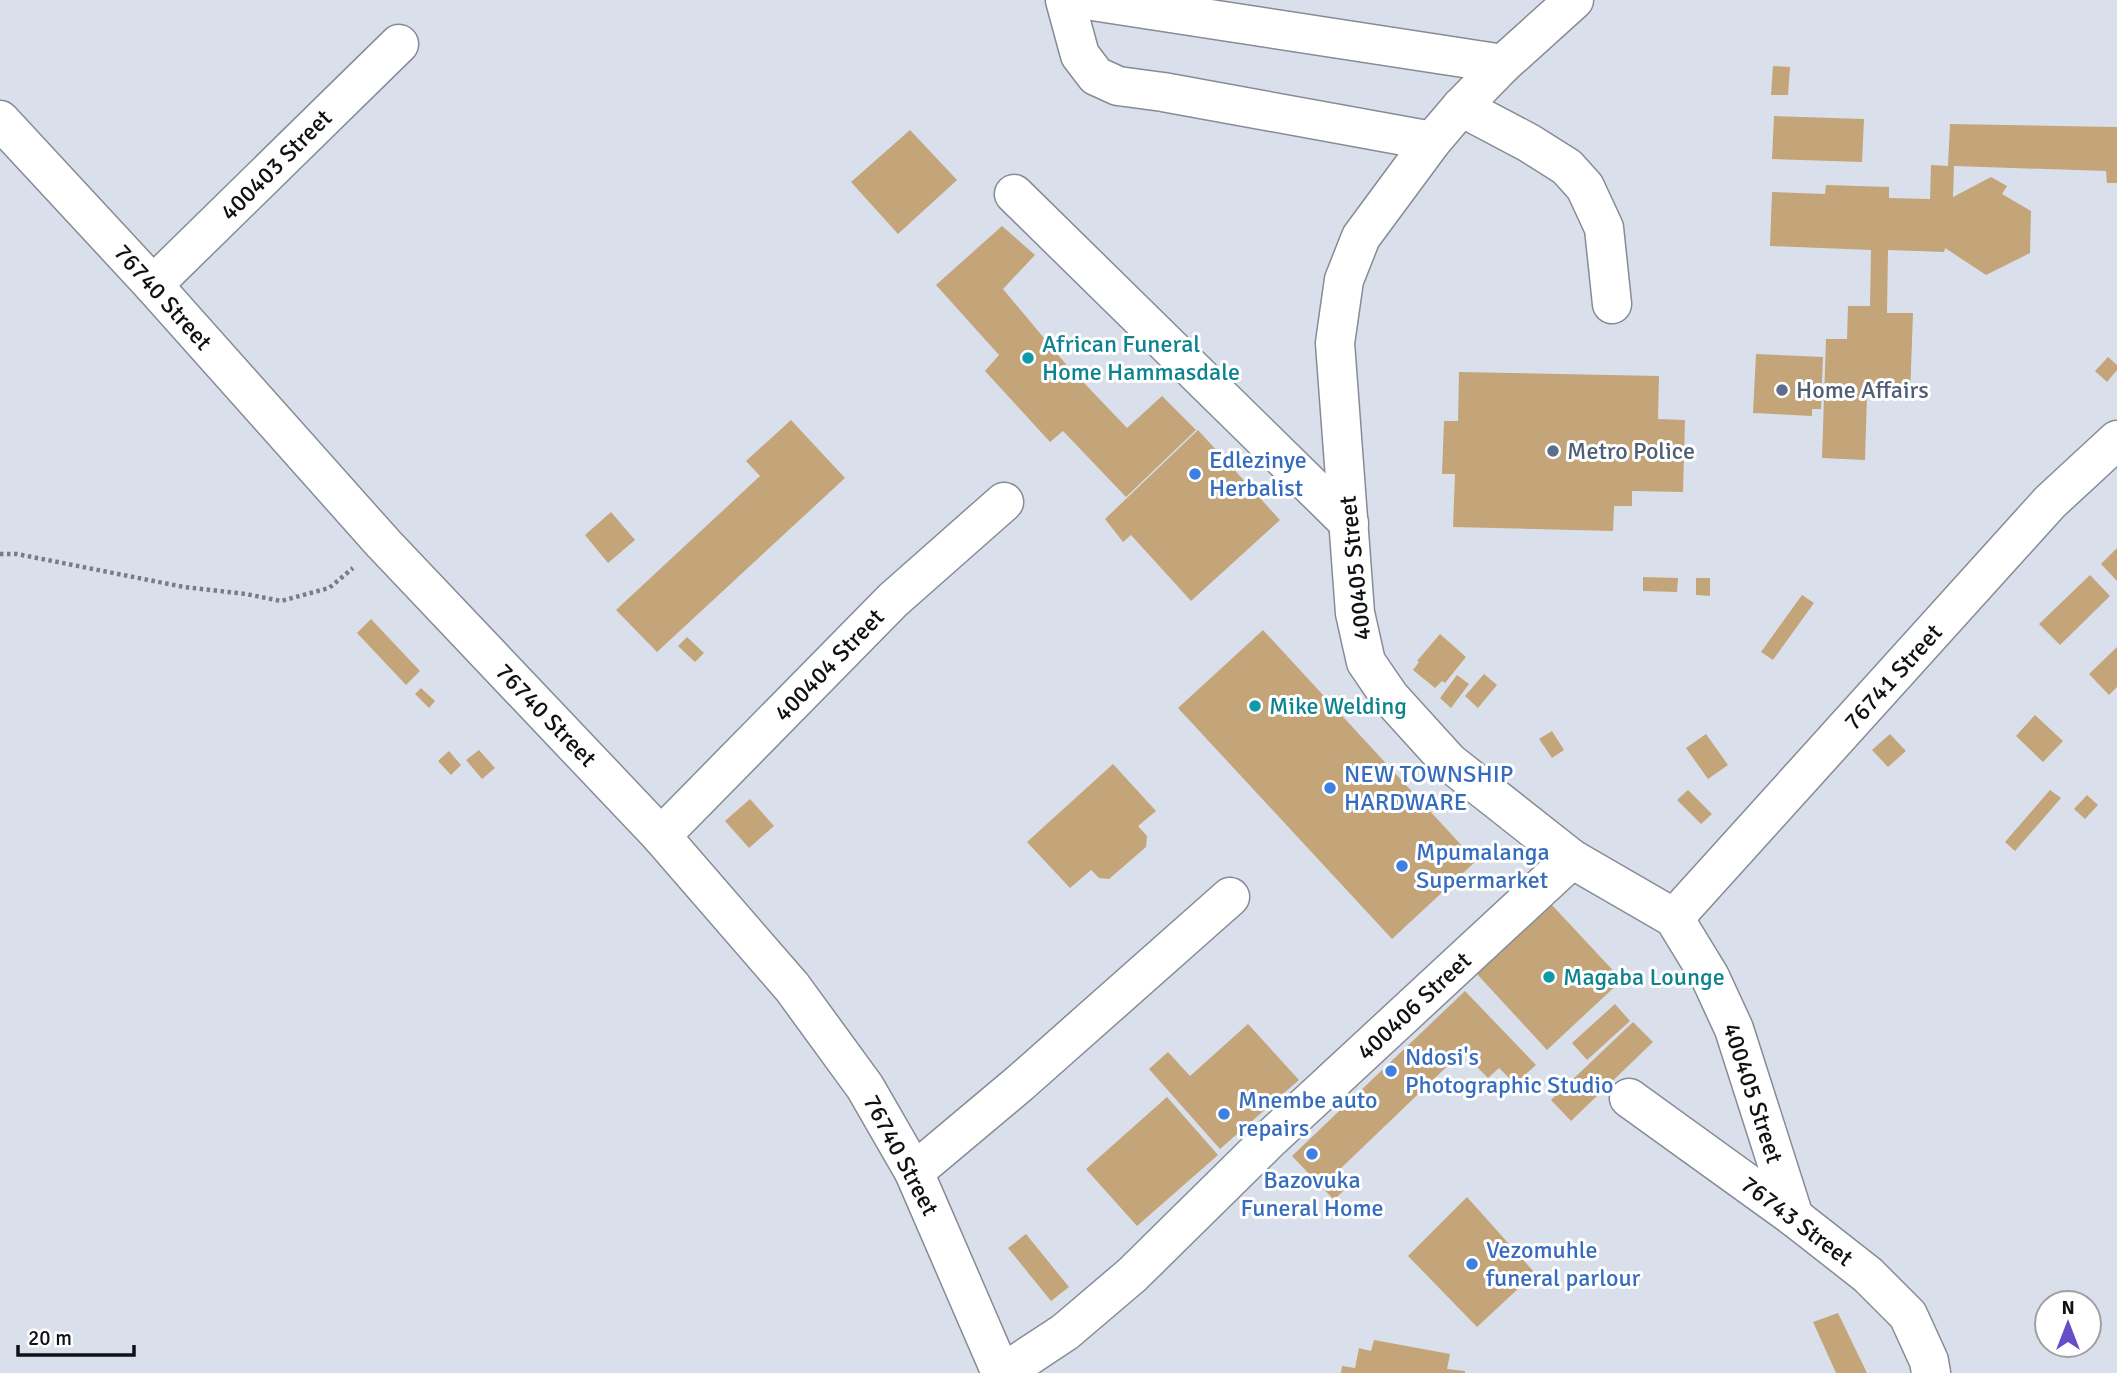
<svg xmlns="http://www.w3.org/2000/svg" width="2117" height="1373" font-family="Signika,sans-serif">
	<rect width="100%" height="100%" fill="#dae0eb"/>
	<g fill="#c3a579">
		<polygon points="1773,66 1790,67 1788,95 1771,95"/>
		<polygon points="1774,116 1864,119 1862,162 1772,159"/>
		<polygon points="1950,124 2117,127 2117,183 2107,183 2106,171 1954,166 1953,197 1991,177 2007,186 2002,194 2031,211 2030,253 1986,275 1945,248 1944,252 1888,250 1887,313 1913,313 1910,396 1867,395 1865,460 1822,458 1826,339 1847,339 1848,306 1870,306 1871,250 1770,246 1772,192 1825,194 1826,185 1889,187 1889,198 1930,199 1931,165 1948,166"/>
		<polygon points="910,130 957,180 898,234 851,182"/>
		<polygon points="1002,226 1035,255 1003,289 1064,362 1127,428 1162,396 1196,430 1126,497 1063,431 1050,442 985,371 999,355 936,285"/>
		<polygon points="1756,354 1823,357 1821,409 1812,409 1812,416 1753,413"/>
		<polygon points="2108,357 2117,365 2117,370 2107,382 2095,371"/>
		<polygon points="1459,372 1659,376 1658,419 1685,420 1683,492 1632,491 1632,506 1614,506 1613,531 1453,527 1455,474 1442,474 1444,421 1458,421"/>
		<polygon points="791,420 845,478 657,652 616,610 760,476 746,461"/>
		<polygon points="1198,430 1280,520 1191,601 1131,535 1123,542 1105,519"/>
		<polygon points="611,512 635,540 608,563 585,535"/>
		<polygon points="2117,548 2117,581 2101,564"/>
		<polygon points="2090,575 2110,596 2060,645 2039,624"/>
		<polygon points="1643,577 1678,578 1677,592 1643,591"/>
		<polygon points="1696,578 1710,578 1710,596 1696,595"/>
		<polygon points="1802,595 1814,603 1773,660 1761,652"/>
		<polygon points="371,619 420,671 406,685 357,633"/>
		<polygon points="1263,630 1476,861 1392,939 1178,708"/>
		<polygon points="1440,634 1466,657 1445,683 1442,681 1435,688 1413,670 1419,662 1417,661"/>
		<polygon points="687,637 704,653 695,662 678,646"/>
		<polygon points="2117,647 2117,687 2109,695 2089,674"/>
		<polygon points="1484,674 1497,685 1478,708 1465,696"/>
		<polygon points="1457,675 1469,684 1451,708 1440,698"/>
		<polygon points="421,688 435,701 429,708 415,694"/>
		<polygon points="2035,715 2063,741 2043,762 2016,736"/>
		<polygon points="1552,731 1564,750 1552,758 1539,739"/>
		<polygon points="1706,734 1728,765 1708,779 1686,748"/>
		<polygon points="1890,734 1906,751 1888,767 1872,750"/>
		<polygon points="479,750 495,768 482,779 466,760"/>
		<polygon points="449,751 461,765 451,775 438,761"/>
		<polygon points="1113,764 1156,811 1138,826 1147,836 1146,847 1109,879 1099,878 1091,870 1070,888 1027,842"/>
		<polygon points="1688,790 1712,814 1701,824 1677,800"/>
		<polygon points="2050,790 2061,798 2015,851 2005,842"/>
		<polygon points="2087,795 2098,805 2085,819 2074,809"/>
		<polygon points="750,799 774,826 749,848 725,821"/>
		<polygon points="1551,904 1622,980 1547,1050 1476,973"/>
		<polygon points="1465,991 1536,1065 1515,1084 1499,1068 1488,1078 1462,1052 1336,1173 1348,1186 1334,1200 1292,1156"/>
		<polygon points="1615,1004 1630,1021 1587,1060 1572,1043"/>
		<polygon points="1633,1022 1653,1042 1571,1121 1551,1100"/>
		<polygon points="1248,1024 1299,1080 1220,1149 1149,1069 1168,1052 1190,1076"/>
		<polygon points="1167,1097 1218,1155 1137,1226 1086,1169"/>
		<polygon points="1467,1197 1535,1273 1477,1327 1408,1256"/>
		<polygon points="1026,1234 1069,1287 1051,1301 1008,1248"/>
		<polygon points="1838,1313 1867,1373 1836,1373 1813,1322"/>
		<polygon points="1374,1340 1450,1354 1447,1369 1465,1371 1465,1373 1341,1373 1342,1366 1355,1368 1359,1348 1371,1351"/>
	</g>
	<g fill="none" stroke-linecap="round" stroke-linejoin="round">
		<defs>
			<g id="minor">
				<polyline points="1065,0 1080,55 1096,76 1118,86 1163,92 1432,141"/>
				<polyline points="1086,0 1503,64"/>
				<polyline points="1574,0 1503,64 1461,107 1432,141 1361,237 1344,280 1335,343 1355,613 1366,662 1390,697 1449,762 1572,859 1674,918 1710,977 1734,1029 1794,1217"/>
				<polyline points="1461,107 1529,143 1567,167 1585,187 1604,228 1612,304"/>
				<polyline points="0,120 153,285 383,543 661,836 792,987 865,1087 914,1172 1001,1373"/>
				<polyline points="1014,194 1349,523"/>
				<polyline points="153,285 399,44"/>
				<polyline points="661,836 893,600 1004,502"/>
				<polyline points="1674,918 2050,502 2117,440"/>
				<polyline points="1629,1098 1794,1217 1868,1275 1908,1315 1929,1361 1931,1373"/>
				<polyline points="914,1172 1020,1083 1230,897"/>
				<polyline points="1003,1373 1065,1332 1132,1275 1270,1139 1572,859"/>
			</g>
		</defs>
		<use href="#minor" stroke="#868b95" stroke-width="41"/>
		<polyline stroke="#787c84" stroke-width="4.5" stroke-dasharray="3.5 3.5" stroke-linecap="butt" points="0,554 17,554 184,587 246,594 281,601 329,588 353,568"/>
		<use href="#minor" stroke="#fff" stroke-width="38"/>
	</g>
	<g fill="#0f9aa8" stroke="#fff" stroke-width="2.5">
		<circle cx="1028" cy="358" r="7"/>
		<circle cx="1255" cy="706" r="7"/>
		<circle cx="1549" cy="977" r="7"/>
	</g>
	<g fill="#5c6f8a" stroke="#fff" stroke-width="2.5">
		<circle cx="1782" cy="390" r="7"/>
		<circle cx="1553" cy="451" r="7"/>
	</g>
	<g fill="#3f7fe0" stroke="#fff" stroke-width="2.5">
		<circle cx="1195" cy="474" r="7"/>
		<circle cx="1330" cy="788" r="7"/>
		<circle cx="1402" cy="866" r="7"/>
		<circle cx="1391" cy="1071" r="7"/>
		<circle cx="1224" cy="1114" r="7"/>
		<circle cx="1312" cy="1154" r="7"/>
		<circle cx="1472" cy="1264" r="7"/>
	</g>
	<g text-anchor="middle" stroke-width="6" stroke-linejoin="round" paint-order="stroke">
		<g font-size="24" fill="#0f1114" stroke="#fff">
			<text transform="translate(276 165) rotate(-45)" y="8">400403 Street</text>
			<text transform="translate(163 297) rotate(48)" y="8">76740 Street</text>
			<text transform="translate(1355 568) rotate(-96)" y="8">400405 Street</text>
			<text transform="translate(829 665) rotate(-46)" y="8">400404 Street</text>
			<text transform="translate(1893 677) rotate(-48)" y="8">76741 Street</text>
			<text transform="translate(546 715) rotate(46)" y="8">76740 Street</text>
			<text transform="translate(1414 1006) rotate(-43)" y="8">400406 Street</text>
			<text transform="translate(1753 1093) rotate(72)" y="8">400405 Street</text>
			<text transform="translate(901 1155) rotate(62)" y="8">76740 Street</text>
			<text transform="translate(1797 1221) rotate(37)" y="8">76743 Street</text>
		</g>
		<g font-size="24" fill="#0d838f" stroke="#fff" text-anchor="start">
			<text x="1042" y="352">African Funeral<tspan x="1042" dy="28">Home Hammasdale</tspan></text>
			<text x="1269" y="714">Mike Welding</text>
			<text x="1563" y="985">Magaba Lounge</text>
		</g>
		<g font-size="24" fill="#4e5e75" stroke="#fff" text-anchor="start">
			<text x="1796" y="398">Home Affairs</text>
			<text x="1567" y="459">Metro Police</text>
		</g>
		<g font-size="24" fill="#366cbe" stroke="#fff" text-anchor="start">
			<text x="1209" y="468">Edlezinye<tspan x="1209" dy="28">Herbalist</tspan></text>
			<text x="1344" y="782">NEW TOWNSHIP<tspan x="1344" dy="28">HARDWARE</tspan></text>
			<text x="1416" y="860">Mpumalanga<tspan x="1416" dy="28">Supermarket</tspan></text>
			<text x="1405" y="1065">Ndosi's<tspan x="1405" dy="28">Photographic Studio</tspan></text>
			<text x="1238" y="1108">Mnembe auto<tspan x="1238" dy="28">repairs</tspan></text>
			<text x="1312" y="1188" text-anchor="middle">Bazovuka<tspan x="1312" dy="28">Funeral Home</tspan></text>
			<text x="1486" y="1258">Vezomuhle<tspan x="1486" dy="28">funeral parlour</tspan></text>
		</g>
	</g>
	<g transform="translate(2068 1324)"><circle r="33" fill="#ffffff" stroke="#9fa0a1" stroke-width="2"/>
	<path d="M0-5L12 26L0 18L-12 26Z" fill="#654ec7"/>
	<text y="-10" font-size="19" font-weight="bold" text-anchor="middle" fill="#0f1114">N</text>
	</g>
	<path d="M18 1345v10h116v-10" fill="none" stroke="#0f1114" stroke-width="3.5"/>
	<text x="28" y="1345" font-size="21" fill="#0f1114" stroke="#ffffff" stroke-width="5" paint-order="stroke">20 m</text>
</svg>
